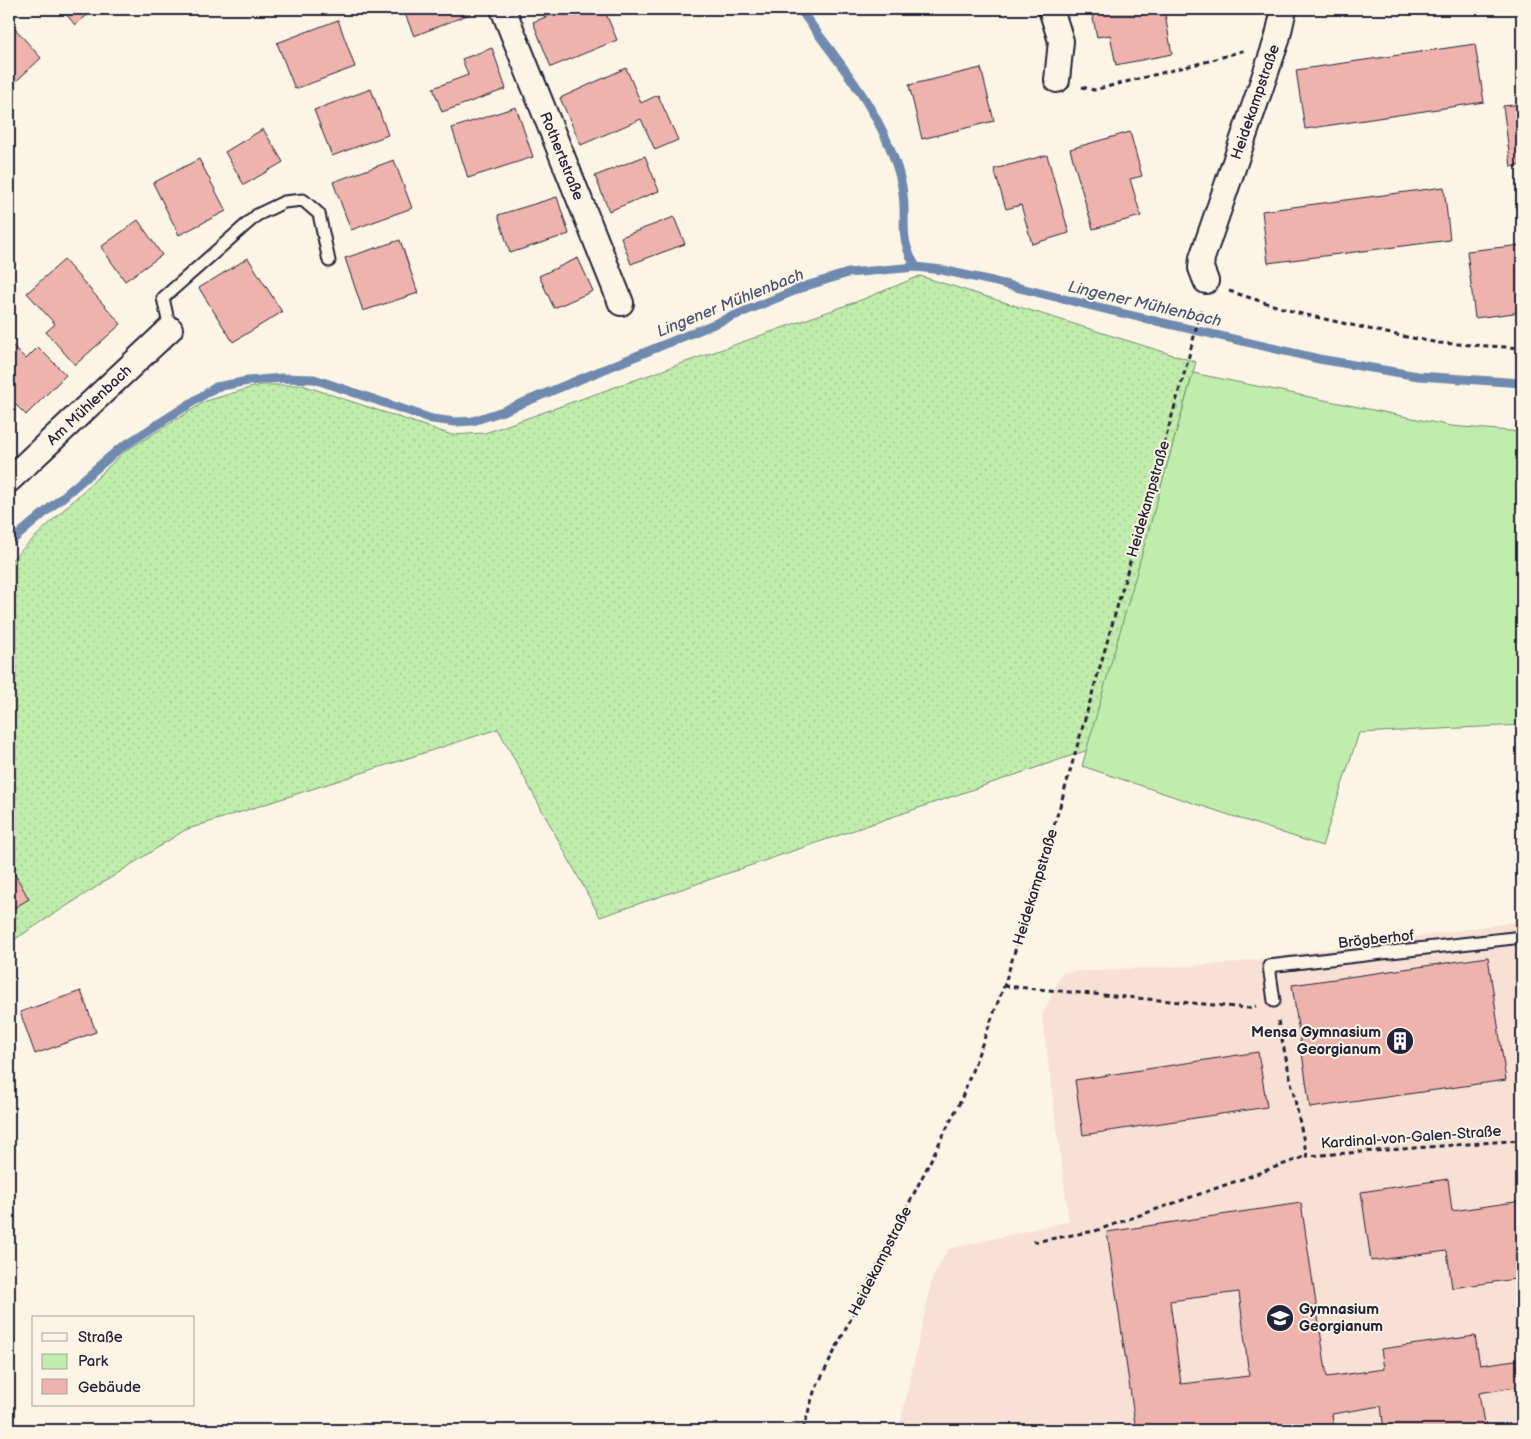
<svg xmlns="http://www.w3.org/2000/svg" width="1531" height="1439" font-family="'Balsamiq Sans',sans-serif">
	<defs>
		<pattern id="green-dots" width="8" height="8" patternUnits="userSpaceOnUse" patternTransform="scale(1.25)"><rect width="8" height="8" fill="#c0edab"/><path d="M2 2h.1M6 6h.1" fill="none" stroke="#a5cb94" stroke-width="1.8" stroke-linecap="round"/></pattern>
	</defs>
	<rect width="100%" height="100%" fill="#fcf5e5"/>
	<filter id="ink" filterUnits="userSpaceOnUse"><feTurbulence type="fractalNoise" baseFrequency=".02" numOctaves="2"/><feDisplacementMap in="SourceGraphic" scale="10" xChannelSelector="R" yChannelSelector="G"/><feConvolveMatrix kernelMatrix="1 2 1 2 8 2 1 2 1" color-interpolation-filters="sRGB"/></filter>
	<g filter="url(#ink)">
		<polygon fill="#f8e1d4" points="1522,921 1522,1430 899,1430 932,1279 948,1249 1069,1221 1042,1016 1062,972 1224,964"/>
		<polygon fill="url(#green-dots)" stroke="#718873" points="920,276 1196,362 1088,750 600,917 498,729 185,830 9,943 9,562 124,452 206,401 260,385 302,385 452,435 485,433 861,300"/>
		<polygon fill="#c0edab" stroke="#718873" points="1193,373 1451,426 1522,432 1522,725 1359,733 1322,846 1082,766"/>
		<g fill="none" stroke-linecap="round" stroke-linejoin="round">
			<g stroke="#6f8aaf" stroke-width="9">
				<path d="M 800,9 C 836,60 876,103 896,164 C 899,173 902,184 903,194 C 907,225 898,237 916,267"/>
				<polyline points="9,543 119,449 216,387 248,381 282,378 314,379 432,419 455,422 473,421 503,411 806,286 848,273 916,267 942,270 992,281 1108,310 1319,359 1418,376 1522,383"/>
			</g>
		</g>
		<g fill="#eeb3ac" stroke="#22223b" fill-rule="evenodd">
			<polygon points="62,9 95,9 75,25"/>
			<polygon points="403,9 468,9 470,14 414,36"/>
			<polygon points="566,9 604,9 617,40 551,67 533,22"/>
			<polygon points="1091,9 1147,9 1148,11 1164,9 1172,54 1116,65 1110,35 1097,37"/>
			<polygon points="1516,9 1522,9 1522,21 1518,21"/>
			<polygon points="338,20 355,67 295,89 277,43"/>
			<polygon points="9,22 41,58 9,88"/>
			<polygon points="1475,44 1484,102 1305,129 1296,70"/>
			<polygon points="492,48 506,89 442,112 433,88 468,75 462,59"/>
			<polygon points="626,68 641,103 658,95 678,140 655,150 641,119 581,145 560,98"/>
			<polygon points="981,68 994,121 922,139 909,85"/>
			<polygon points="371,89 388,135 332,156 314,110"/>
			<polygon points="1522,104 1522,165 1511,167 1503,106"/>
			<polygon points="516,107 533,157 468,178 452,128"/>
			<polygon points="263,129 283,162 244,185 225,152"/>
			<polygon points="1130,132 1142,176 1130,179 1141,216 1093,229 1070,149"/>
			<polygon points="1047,155 1069,233 1032,244 1021,205 1006,209 994,169"/>
			<polygon points="645,156 659,191 609,211 595,176"/>
			<polygon points="199,159 226,211 179,235 153,183"/>
			<polygon points="394,160 412,208 351,230 333,182"/>
			<polygon points="1444,187 1450,240 1268,263 1262,211"/>
			<polygon points="557,197 569,234 510,253 498,215"/>
			<polygon points="674,217 685,244 631,264 621,237"/>
			<polygon points="138,220 162,255 125,281 101,247"/>
			<polygon points="400,240 418,293 363,311 345,258"/>
			<polygon points="1522,245 1522,312 1475,318 1467,251"/>
			<polygon points="248,258 282,312 233,342 199,288"/>
			<polygon points="578,258 593,291 554,308 539,276"/>
			<polygon points="64,260 121,324 75,365 46,332 55,324 27,293"/>
			<polygon points="9,342 26,359 38,347 66,375 26,415 9,398"/>
			<polygon points="9,864 29,899 9,911"/>
			<polygon points="1488,957 1506,1080 1310,1108 1292,985"/>
			<polygon points="81,991 96,1032 35,1054 20,1012"/>
			<polygon points="1258,1052 1267,1107 1083,1135 1075,1080"/>
			<polygon points="1448,1179 1452,1211 1522,1201 1522,1278 1452,1288 1447,1251 1371,1261 1361,1192"/>
			<path d="M 1301,1203 L 1327,1377 L 1384,1369 L 1381,1349 L 1475,1336 L 1480,1365 L 1522,1359 L 1522,1386 L 1479,1393 L 1485,1430 L 1384,1430 L 1381,1406 L 1332,1414 L 1334,1430 L 1136,1430 L 1107,1232 ZM 1239,1292 L 1249,1376 L 1181,1384 L 1170,1301 Z"/>
		</g>
		<g fill="none" stroke-linecap="round" stroke-linejoin="round">
			<defs>
				<g id="service">
					<polyline points="170,329 163,298 257,215 284,202 303,200 319,214 329,261"/>
					<polyline points="1274,1001 1269,966 1522,937"/>
				</g>
				<g id="minor">
					<polyline points="503,9 621,303"/>
					<polyline points="1051,9 1061,41 1057,80"/>
					<polyline points="1206,281 1201,268 1202,258 1277,40 1284,9"/>
					<polyline points="9,480 170,329"/>
				</g>
			</defs>
			<use href="#service" stroke="#22223b" stroke-width="15"/>
			<use href="#minor" stroke="#22223b" stroke-width="28"/>
			<g stroke="#22223b" stroke-width="3" stroke-dasharray="5 4" stroke-linecap="butt">
				<polyline points="1082,87 1094,90 1209,61 1245,50"/>
				<polyline points="1229,291 1298,313 1391,334 1439,343 1522,348"/>
				<polyline points="1004,986 1247,1008 1256,1006"/>
				<polyline points="1278,1021 1307,1156 1522,1140"/>
				<polyline points="1033,1242 1095,1231 1307,1156"/>
				<polyline points="803,1430 814,1392 961,1100 1004,986 1060,806 1186,367 1202,306"/>
			</g>
			<use href="#service" stroke="#fcf5e5" stroke-width="11"/>
			<use href="#minor" stroke="#fcf5e5" stroke-width="24"/>
		</g>
	</g>
	<defs>
		<symbol id="building-disc" viewBox="-11 -11 22 22"><circle r="9.5" fill="#22223b" stroke="#fcf5e5"/><path d="M-4-6H4V6H1V3H-1V6H-4ZM-2.5-4.3h1.7v1.8h-1.7ZM.8-4.3h1.7v1.8H.8ZM-2.5-1h1.7V.8h-1.7ZM.8-1h1.7V.8H.8Z" fill="#fff"/></symbol>
		<symbol id="school-disc" viewBox="-11 -11 22 22"><circle r="9.5" fill="#22223b" stroke="#fcf5e5"/><path d="M0-5L7-2L0 1L-7-2ZM-4 1L0 2.5L4 1V4Q0 6-4 4Z" fill="#fff"/></symbol>
	</defs>
	<g fill-rule="evenodd">
		<use href="#building-disc" x="1384" y="1025" width="32" height="32"/>
		<use href="#school-disc" x="1264" y="1302" width="32" height="32"/>
	</g>
	<g text-anchor="middle" stroke-width="4" stroke-linejoin="round" paint-order="stroke">
		<g font-size="15" fill="#22223b" stroke="#fcf5e5">
			<text transform="translate(1255 102) rotate(-71)" y="5">Heidekampstraße</text>
			<text transform="translate(562 156) rotate(68)" y="5">Rothertstraße</text>
			<text transform="translate(89 405) rotate(-43)" y="5">Am Mühlenbach</text>
			<text transform="translate(1148 499) rotate(-74)" y="5">Heidekampstraße</text>
			<text transform="translate(1035 887) rotate(-73)" y="5">Heidekampstraße</text>
			<text transform="translate(1376 939) rotate(-6)" y="5">Brögberhof</text>
			<text transform="translate(1411 1137) rotate(-4)" y="5">Kardinal-von-Galen-Straße</text>
			<text transform="translate(880 1261) rotate(-63)" y="5">Heidekampstraße</text>
		</g>
		<g font-size="15" font-weight="bold" fill="#22223b" stroke="#fcf5e5" text-anchor="end">
			<text x="1381" y="1037">Mensa Gymnasium<tspan x="1381" dy="17">Georgianum</tspan></text>
			<text x="1299" y="1314" text-anchor="start">Gymnasium<tspan x="1299" dy="17">Georgianum</tspan></text>
		</g>
		<g font-size="16" font-style="italic" fill="#485675" stroke="#fcf5e5">
			<text transform="translate(730 302) rotate(-22)" y="6">Lingener Mühlenbach</text>
			<text transform="translate(1145 303) rotate(13)" y="6">Lingener Mühlenbach</text>
		</g>
	</g>
	<rect width="1531" height="1439" fill="none" stroke="#fcf5e5" stroke-width="30"/>
	<rect x="15" y="15" width="1501" height="1409" fill="none" stroke="#22223b" stroke-width="2" filter="url(#ink)"/>
	<rect x="32" y="1316" width="162" height="90" fill="#fcf5e5" stroke="#a5a1a1"/>
	<rect x="42" y="1333" width="25" height="8" fill="#fcf5e5" stroke="#a5a1a1"/>
	<text x="78" y="1342" font-size="15" fill="#22223b">Straße</text>
	<rect x="42" y="1354" width="25" height="15" fill="#c0edab" stroke="#a5a1a1"/>
	<text x="78" y="1366" font-size="15" fill="#22223b">Park</text>
	<rect x="42" y="1379" width="25" height="15" fill="#eeb3ac" stroke="#a5a1a1"/>
	<text x="78" y="1392" font-size="15" fill="#22223b">Gebäude</text>
</svg>
